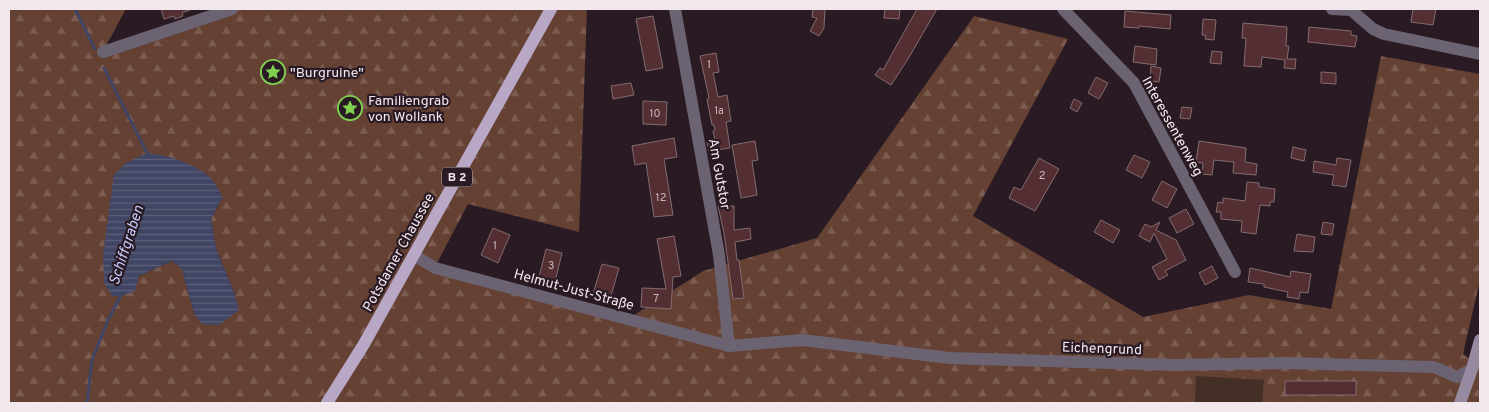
<svg xmlns="http://www.w3.org/2000/svg" width="1489" height="412" font-family="Overpass,sans-serif">
	<defs>
		<pattern id="forest-firs" width="22" height="20" patternUnits="userSpaceOnUse" patternTransform="scale(1.25)"><rect width="22" height="20" fill="#644133"/><path d="M5 1l3.5 6h-7zM16 11l3.5 6h-7z" fill="#7b5c51"/></pattern>
		<pattern id="water-rules" width="6" height="5" patternUnits="userSpaceOnUse" patternTransform="scale(1.25)"><rect width="6" height="5" fill="#414564"/><path d="M0 2.5h6" fill="none" stroke="#5d607a"/></pattern>
	</defs>
	<rect width="100%" height="100%" fill="#291a23"/>
	<path fill="url(#forest-firs)" fill-rule="evenodd" d="M 9,9 L 126,9 L 103,51 L 232,9 L 587,9 L 579,232 L 468,204 L 435,267 L 625,321 L 703,271 L 817,238 L 974,16 L 1068,39 L 973,216 L 1143,317 L 1249,295 L 1331,309 L 1381,56 L 1480,74 L 1480,280 L 1463,354 L 1480,367 L 1480,403 L 9,403 ZM 114,175 L 223,197 L 211,219 L 216,248 L 235,295 L 194,314 L 182,269 L 172,261 L 139,276 L 112,200 Z"/>
	<polygon fill="#442f26" points="1196,376 1264,380 1262,403 1195,403"/>
	<path fill="url(#water-rules)" d="M 147,153 C 169,155 193,163 210,177 C 215,182 219,191 223,197 L 211,219 L 216,248 L 235,295 L 239,310 L 219,325 L 202,324 L 194,314 L 182,269 L 172,261 L 139,276 L 135,291 L 121,296 L 112,296 L 104,283 L 103,254 L 114,175 L 126,163 Z"/>
	<g fill="none" stroke-linecap="round" stroke-linejoin="round">
		<g stroke="#414564" stroke-width="3">
			<polyline points="75,9 95,49"/>
			<polyline points="104,68 147,153 148,157"/>
			<polyline points="87,403 92,360 108,320 122,293"/>
		</g>
	</g>
	<g fill="#532f34" stroke="#836c6e">
		<polygon points="161,9 190,9 190,10 182,13 183,16 175,19 174,16 164,19"/>
		<polygon points="813,9 825,9 824,28 819,36 810,31 817,18 812,17"/>
		<polygon points="885,9 900,9 899,19 884,18"/>
		<polygon points="917,9 937,9 908,59 891,85 875,75 880,68 883,70"/>
		<polygon points="1413,9 1436,9 1433,25 1411,22"/>
		<polygon points="1125,11 1171,15 1170,29 1139,26 1139,28 1124,27"/>
		<polygon points="653,16 663,68 646,71 636,19"/>
		<polygon points="1203,19 1216,20 1214,40 1205,39 1206,35 1202,35"/>
		<polygon points="1243,23 1287,27 1286,46 1289,46 1287,59 1296,59 1295,69 1284,68 1285,60 1262,57 1261,67 1244,66 1246,38 1242,38"/>
		<polygon points="1309,27 1351,31 1351,35 1357,36 1355,47 1308,42"/>
		<polygon points="1135,46 1157,49 1156,65 1133,62"/>
		<polygon points="1212,51 1222,52 1221,64 1210,63"/>
		<polygon points="716,53 719,72 713,73 718,97 727,95 731,121 726,122 730,148 709,151 707,142 715,140 713,131 715,130 714,125 712,125 707,99 709,98 700,56"/>
		<polygon points="1151,66 1161,68 1159,82 1150,81"/>
		<polygon points="1321,72 1336,73 1336,84 1321,83"/>
		<polygon points="1096,77 1108,83 1099,99 1088,93"/>
		<polygon points="631,83 634,95 613,99 611,86"/>
		<polygon points="1074,99 1082,103 1077,112 1070,108"/>
		<polygon points="643,101 667,102 666,125 643,124"/>
		<polygon points="1182,107 1192,108 1190,119 1180,118"/>
		<polygon points="674,138 677,157 664,159 673,215 654,217 646,163 635,165 632,146"/>
		<polygon points="755,141 758,160 752,161 757,195 741,198 732,145"/>
		<polygon points="1199,141 1246,148 1245,162 1257,164 1256,175 1233,173 1234,162 1214,160 1212,175 1202,174 1203,163 1196,162"/>
		<polygon points="1293,147 1306,150 1304,161 1291,158"/>
		<polygon points="1134,155 1150,162 1142,178 1126,170"/>
		<polygon points="1039,158 1059,169 1035,211 1009,198 1014,187 1021,190"/>
		<polygon points="1337,158 1351,160 1346,187 1332,185 1334,175 1313,172 1314,161 1336,165"/>
		<polygon points="1162,181 1177,189 1167,208 1152,200"/>
		<polygon points="1247,182 1259,183 1259,187 1275,189 1274,202 1270,202 1270,206 1260,205 1256,234 1241,232 1242,221 1221,219 1221,212 1216,212 1218,202 1223,203 1223,198 1245,201"/>
		<polygon points="718,206 734,206 734,230 750,228 751,239 735,242 737,260 739,260 744,298 733,299 724,233"/>
		<polygon points="1186,209 1194,224 1177,233 1169,218"/>
		<polygon points="1101,220 1120,230 1113,243 1094,232"/>
		<polygon points="1160,222 1156,230 1176,240 1186,260 1165,271 1168,275 1159,280 1152,267 1167,259 1154,233 1150,242 1139,236 1145,224 1151,227"/>
		<polygon points="1323,222 1334,224 1332,235 1321,234"/>
		<polygon points="493,228 510,235 498,263 481,255"/>
		<polygon points="1297,234 1315,237 1313,252 1294,251"/>
		<polygon points="674,236 681,276 673,277 671,309 641,307 642,288 666,289 657,239"/>
		<polygon points="546,249 562,253 555,282 539,277"/>
		<polygon points="602,264 619,268 610,299 593,294"/>
		<polygon points="1212,266 1218,278 1205,285 1199,273"/>
		<polygon points="1250,268 1290,277 1291,271 1311,274 1308,293 1300,292 1299,299 1287,297 1288,292 1264,287 1264,284 1248,282"/>
		<rect x="1285" y="381" width="71" height="14"/>
	</g>
	<g fill="none" stroke-linecap="round" stroke-linejoin="round">
		<g stroke="#6b6371" stroke-width="12">
			<polyline points="675,9 719,255 729,346"/>
			<polyline points="1063,9 1134,83 1235,272"/>
			<polyline points="1332,9 1351,10 1373,29 1384,34 1480,54"/>
			<polyline points="103,52 232,9"/>
			<polyline points="414,255 435,268 729,346 802,340 950,358 1174,365 1284,363 1434,367 1457,377 1472,369"/>
		</g>
		<polyline stroke="#968aa1" stroke-width="12" points="1460,403 1472,369 1480,340"/>
		<polyline stroke="#b8a8c6" stroke-width="12" points="327,403 364,344 551,9"/>
	</g>
	<defs>
		<symbol id="sight-ring" viewBox="-11 -11 22 22"><circle r="9.5" fill="#291a23" stroke="#80d051" stroke-width="1.5"/><path d="M0-6L1.8-2.2L6-1.7L2.9 1.2L3.7 5.4L0 3.3L-3.7 5.4L-2.9 1.2L-6-1.7L-1.8-2.2Z" fill="#80d051"/></symbol>
	</defs>
	<g fill-rule="evenodd">
		<use href="#sight-ring" x="259" y="58" width="28" height="28"/>
		<use href="#sight-ring" x="336" y="94" width="28" height="28"/>
	</g>
	<g text-anchor="middle" stroke-width="4.5" stroke-linejoin="round" paint-order="stroke">
		<g font-size="11" fill="#cab9bf">
			<text x="709" y="68">1</text>
			<text x="719" y="114">1a</text>
			<text x="655" y="117">10</text>
			<text x="1042" y="179">2</text>
			<text x="661" y="201">12</text>
			<text x="495" y="249">1</text>
			<text x="551" y="269">3</text>
			<text x="656" y="302">7</text>
		</g>
		<rect fill="#291a23" stroke="#b6aab0" stroke-width="1" x="442" y="167.5" width="30" height="19" rx="4"/>
		<g font-size="12" font-weight="bold" fill="#f2e7ed">
			<text x="457" y="181">B 2</text>
		</g>
		<g font-size="14" fill="#f2e7ed" stroke="#291a23" text-anchor="start">
			<text x="290" y="77">"Burgruine"</text>
			<text x="368" y="105">Familiengrab<tspan x="368" dy="16">von Wollank</tspan></text>
		</g>
		<g font-size="14" fill="#f2e7ed" stroke="#291a23">
			<text transform="translate(1173 126) rotate(61)" y="5">Interessentenweg</text>
			<text transform="translate(720 174) rotate(80)" y="5">Am Gutstor</text>
			<text transform="translate(398 252) rotate(-61)" y="5">Potsdamer Chaussee</text>
			<text transform="translate(574 289) rotate(15)" y="5">Helmut-Just-Straße</text>
			<text transform="translate(1102 348) rotate(2)" y="5">Eichengrund</text>
		</g>
		<g font-size="15" font-style="italic" fill="#c6ccfc" stroke="#291a23">
			<text transform="translate(126 245) rotate(-72)" y="5">Schiffgraben</text>
		</g>
	</g>
	<rect width="1489" height="412" fill="none" stroke="#f2e7ed" stroke-width="20"/>
</svg>
